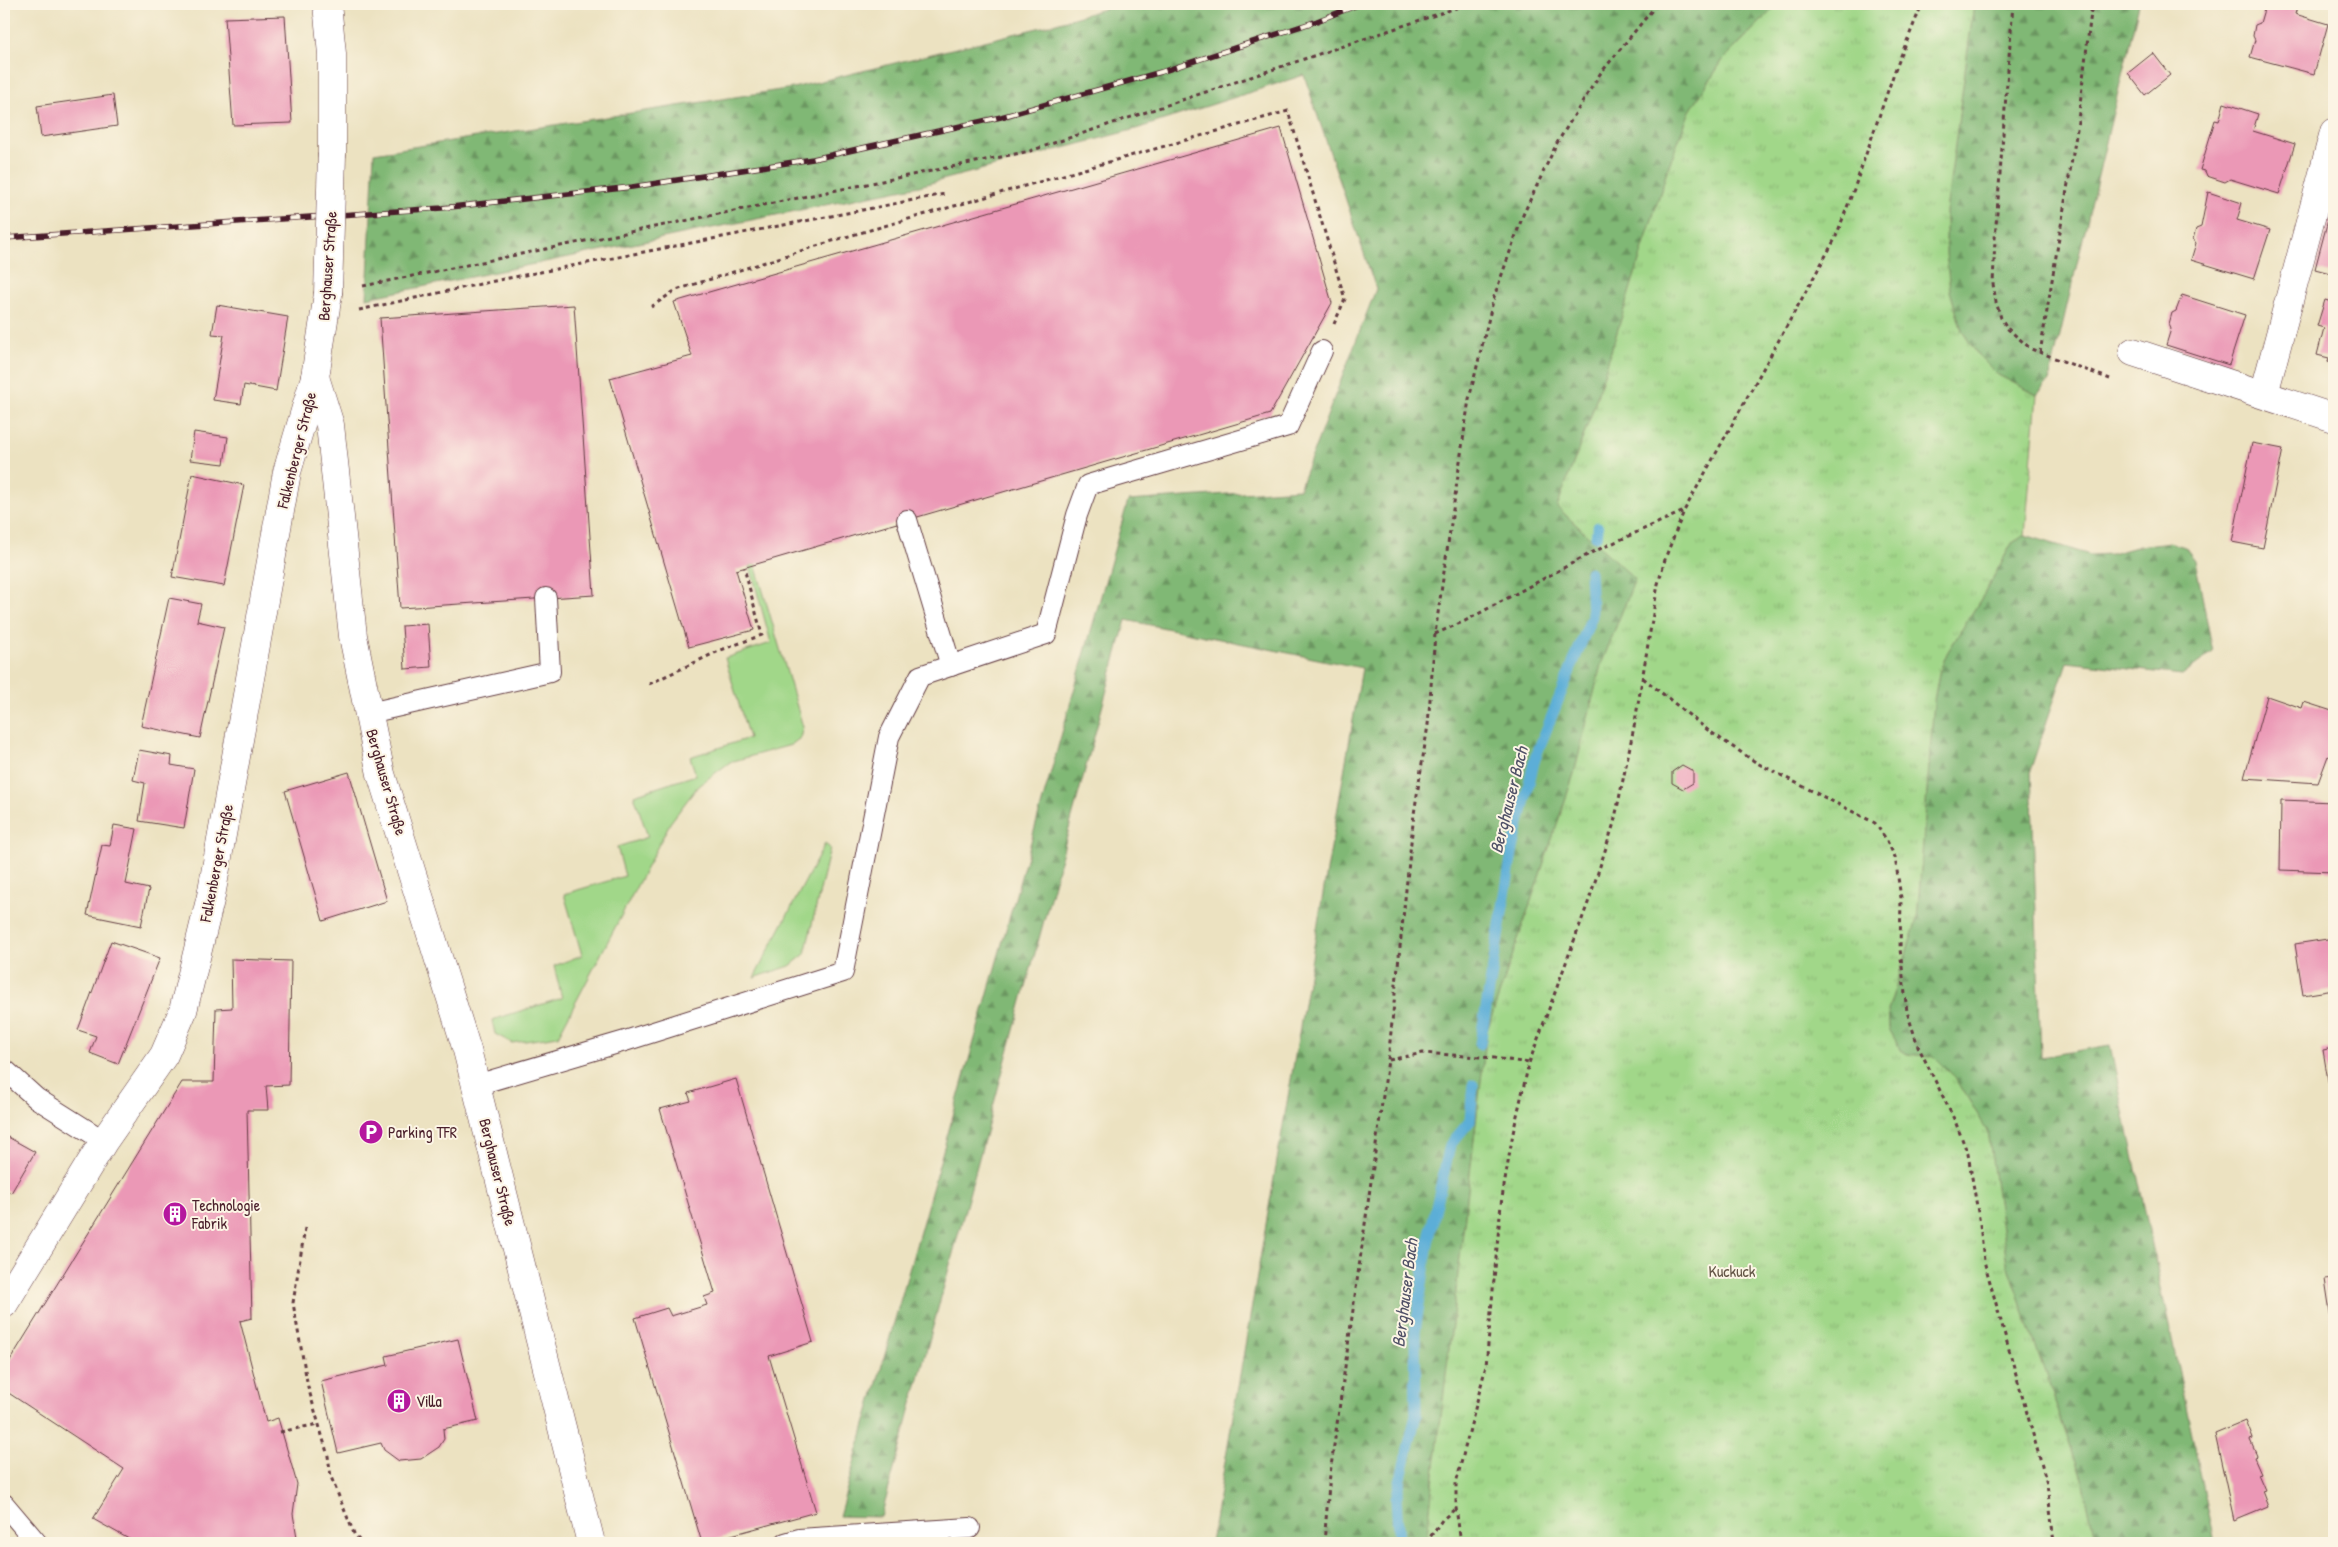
<svg xmlns="http://www.w3.org/2000/svg" width="2338" height="1547" font-family="'Patrick Hand',sans-serif">
	<defs>
		<pattern id="forest-firs" width="22" height="20" patternUnits="userSpaceOnUse" patternTransform="scale(1.25)"><rect width="22" height="20" fill="#80b875"/><path d="M5 1l3.5 6h-7zM16 11l3.5 6h-7z" fill="#6b9560"/></pattern>
		<pattern id="park-tufts" width="24" height="20" patternUnits="userSpaceOnUse" patternTransform="scale(1.25)"><rect width="24" height="20" fill="#a1d789"/><path d="M3 7l-1-3M5 7V3M7 7l1-3M15 17l-1-3M17 17v-4M19 17l1-3" fill="none" stroke="#8cb876"/></pattern>
	</defs>
	<rect width="100%" height="100%" fill="#fcf5e5"/>
	<filter id="ink" filterUnits="userSpaceOnUse"><feTurbulence type="fractalNoise" baseFrequency=".02" numOctaves="2"/><feDisplacementMap in="SourceGraphic" scale="10" xChannelSelector="R" yChannelSelector="G"/><feConvolveMatrix kernelMatrix="1 2 1 2 8 2 1 2 1" color-interpolation-filters="sRGB"/></filter>
	<filter id="wash" filterUnits="userSpaceOnUse"><feTurbulence type="fractalNoise" baseFrequency=".0096" numOctaves="4" result="noise"/><feDisplacementMap in="SourceGraphic" scale="20" xChannelSelector="R" yChannelSelector="G"/><feGaussianBlur stdDeviation="1.12" result="paint"/><feColorMatrix in="noise" values="0 0 0 0 0 0 0 0 0 0 0 0 0 0 0 0 0 1.4 0 .05"/><feComposite in="paint" operator="in"/></filter>
	<g filter="url(#wash)">
		<rect width="100%" height="100%" fill="#ece2c1"/>
		<g fill="#a1d789" stroke="#767b5a">
			<polygon points="755,564 803,727 800,738 791,745 730,762 698,786 670,823 558,1036 512,1043 495,1034 492,1020 562,998 554,966 582,955 564,894 625,876 617,847 648,837 634,795 696,775 690,757 749,738 725,658 771,643 750,566"/>
			<polygon points="825,844 830,848 805,954 790,966 754,978"/>
		</g>
		<g fill="url(#forest-firs)" stroke="#656c50">
			<polygon points="1121,4 1778,4 1723,60 1690,111 1668,168 1591,416 1557,507 1635,579 1601,665 1574,774 1487,1031 1426,1543 1211,1543 1362,668 1126,620 881,1517 839,1516 1128,501 1299,489 1376,289 1304,75 1136,129 919,186 367,298 374,153 793,88 1046,26"/>
			<polygon points="1974,4 2139,4 2049,381 2037,395 1998,375 1978,355 1962,331 1950,291 1946,254 1946,211"/>
			<polygon points="2025,535 2090,555 2111,554 2139,546 2169,542 2185,547 2195,560 2213,652 2182,675 2067,662 2031,768 2041,1057 2110,1045 2215,1543 2096,1543 2082,1479 2007,1264 1988,1132 1955,1077 1933,1057 1907,1054 1901,1050 1889,1029 1888,1010 1917,919 1934,700 1939,673 1947,653 1984,594 2012,543"/>
		</g>
		<polygon fill="url(#park-tufts)" stroke="#767b5a" points="1778,4 1974,4 1946,211 1946,254 1950,291 1962,331 1978,355 1998,375 2037,395 2025,535 2012,543 1984,594 1947,653 1939,673 1934,700 1917,919 1888,1010 1889,1029 1901,1050 1907,1054 1934,1057 1942,1065 1955,1077 1988,1132 2007,1264 2082,1479 2096,1543 1426,1543 1487,1031 1574,774 1601,665 1635,579 1557,507 1591,416 1668,168 1690,111 1723,60"/>
		<g fill="none" stroke-linecap="round" stroke-linejoin="round">
			<g stroke="#5caed7" stroke-width="11">
				<polyline points="1596,536 1598,527"/>
				<polyline points="1480,1044 1512,853 1535,758 1592,616 1590,572"/>
				<polyline points="1399,1543 1396,1499 1416,1415 1415,1332 1428,1243 1450,1145 1470,1121 1473,1085"/>
			</g>
		</g>
		<g id="blocks">
			<g fill="#eb98b6">
				<polygon points="2261,4 2298,4 2295,14 2328,24 2314,74 2250,57 2255,40 2253,36 2255,25 2260,23 2265,6"/>
				<polygon points="285,16 292,123 233,125 225,18"/>
				<polygon points="2153,53 2170,75 2145,95 2128,73"/>
				<polygon points="113,95 117,126 41,137 37,106"/>
				<polygon points="2224,103 2258,114 2253,131 2295,144 2279,194 2230,179 2225,182 2207,176 2205,171 2200,170 2215,120 2219,121"/>
				<polygon points="1281,128 1332,303 1270,414 736,570 754,630 689,647 610,378 692,356 674,302"/>
				<polygon points="2208,192 2242,203 2237,220 2270,230 2254,279 2191,260 2196,243 2193,239 2196,229 2201,227"/>
				<polygon points="2334,197 2334,274 2315,269"/>
				<polygon points="2182,295 2245,315 2229,365 2166,345 2171,329 2169,324 2172,313 2176,311"/>
				<polygon points="2334,295 2334,369 2328,362 2329,358 2317,355 2324,328 2317,326 2325,300 2332,302"/>
				<polygon points="217,305 288,317 276,391 244,385 241,404 213,400 224,335 212,334"/>
				<polygon points="574,305 594,595 400,608 380,318"/>
				<polygon points="194,432 228,437 224,464 190,460"/>
				<polygon points="2252,443 2283,449 2263,548 2232,542"/>
				<polygon points="192,474 244,485 224,586 172,577"/>
				<polygon points="169,598 201,604 197,621 224,627 200,738 141,726"/>
				<polygon points="428,624 431,667 405,669 402,626"/>
				<polygon points="2267,696 2302,708 2304,702 2332,711 2334,704 2334,759 2328,756 2318,783 2244,778"/>
				<polygon points="139,750 172,756 171,765 194,769 184,828 139,821 145,783 133,780"/>
				<polygon points="1682,765 1693,771 1693,783 1683,789 1672,783 1672,772"/>
				<polygon points="349,772 387,901 323,921 285,791"/>
				<polygon points="2281,800 2334,802 2334,872 2280,870"/>
				<polygon points="114,825 137,829 126,884 149,889 141,926 87,915 102,845 110,846"/>
				<polygon points="2334,938 2334,990 2303,995 2295,944"/>
				<polygon points="111,941 160,958 118,1064 90,1053 96,1036 78,1030"/>
				<polygon points="231,959 291,961 289,1085 266,1086 268,1110 247,1110 252,1318 240,1321 266,1422 278,1418 297,1484 293,1514 298,1543 136,1543 93,1519 124,1469 4,1390 4,1370 182,1082 214,1082 216,1009 232,1008"/>
				<polygon points="2334,1048 2334,1104 2332,1105 2323,1050"/>
				<polygon points="736,1079 813,1342 769,1356 816,1512 702,1543 635,1318 667,1308 671,1316 707,1305 704,1297 715,1293 660,1109 691,1101 688,1093"/>
				<polygon points="8,1137 35,1152 11,1193 4,1189 4,1144"/>
				<polygon points="2334,1278 2334,1332 2333,1332 2325,1279"/>
				<polygon points="458,1339 478,1421 443,1429 444,1439 439,1447 421,1459 399,1461 384,1450 381,1443 338,1453 321,1381 388,1365 386,1356"/>
				<polygon points="2246,1421 2253,1439 2250,1440 2257,1456 2254,1457 2261,1473 2258,1474 2265,1490 2262,1491 2268,1507 2234,1521 2215,1434"/>
			</g>
		</g>
	</g>
	<g filter="url(#ink)">
		<use href="#blocks" fill-opacity="0" stroke="#623c42" stroke-width="1"/>
		<g fill="none" stroke-linecap="round" stroke-linejoin="round">
			<defs>
				<g id="lane">
					<polyline points="907,520 951,666"/>
					<polyline points="369,713 550,672 546,598"/>
					<polyline points="4,1069 36,1098 104,1141"/>
					<polyline points="476,1085 625,1041 843,972 889,737 920,676 1046,634 1077,515 1088,485 1288,426 1322,351"/>
					<polyline points="4,1504 37,1543"/>
					<polyline points="785,1543 799,1539 970,1528"/>
				</g>
				<g id="street">
					<polyline points="327,4 332,54 332,154"/>
					<polyline points="2133,352 2334,418"/>
					<polyline points="315,377 330,425 353,636 381,774 467,1050 591,1543"/>
					<polyline points="2264,394 2334,132"/>
					<polyline points="4,1304 104,1141 164,1055 183,1011 211,896 287,472 315,377 328,294"/>
				</g>
			</defs>
			<use href="#lane" stroke="#623c42" stroke-width="22"/>
			<use href="#street" stroke="#623c42" stroke-width="29"/>
			<g stroke="#623c42" stroke-width="3" stroke-dasharray="4 4" stroke-linecap="butt">
				<polyline points="2013,4 1995,239 1993,284 1996,302 2001,318 2008,329 2031,349 2110,379"/>
				<polyline points="363,286 1030,151 1468,4"/>
				<polyline points="651,307 676,290 842,238 1288,111 1345,299 1334,324"/>
				<polyline points="359,310 499,280 945,194"/>
				<polyline points="2040,353 2077,129 2092,4"/>
				<polyline points="1435,634 1465,621 1593,552 1684,511"/>
				<polyline points="1643,678 1709,731 1757,763 1875,823 1886,839 1895,857 1901,898 1900,949 1907,1012 1918,1046 1955,1121 1968,1154 1980,1224 1984,1261 2047,1484 2054,1543"/>
				<polyline points="649,684 721,650 762,635 744,568"/>
				<polyline points="1389,1060 1423,1053 1494,1058 1529,1063"/>
				<polyline points="305,1228 293,1303 308,1387 328,1456 331,1477 355,1536 362,1543"/>
				<polyline points="280,1432 318,1424"/>
				<polyline points="1324,1543 1330,1474 1388,1060 1414,814 1428,725 1435,634 1469,399 1494,297 1523,215 1557,143 1600,74 1657,4"/>
				<polyline points="1426,1543 1442,1520 1455,1509"/>
				<polyline points="1461,1543 1456,1508 1456,1483 1486,1366 1501,1204 1513,1133 1529,1063 1588,903 1614,823 1635,722 1658,584 1666,556 1684,511 1835,239 1854,189 1894,73 1922,4"/>
			</g>
			<use href="#lane" stroke="#fff" stroke-width="20"/>
			<use href="#street" stroke="#fff" stroke-width="28"/>
			<defs>
				<polyline id="rail" points="4,238 442,208 632,187 813,159 1001,117 1161,72 1317,21 1360,4"/>
			</defs>
			<use href="#rail" stroke="#4a1f2b" stroke-width="5.5"/>
			<use href="#rail" stroke="#fcf5e5" stroke-width="4" stroke-dasharray="11" stroke-linecap="butt"/>
			<defs>
				<polyline id="street-bridge" points="328,294 332,154"/>
			</defs>
			<use href="#street-bridge" stroke="#623c42" stroke-width="29" stroke-linecap="butt"/>
			<use href="#street-bridge" stroke="#fff" stroke-width="28"/>
		</g>
	</g>
	<defs>
		<symbol id="parking-disc" viewBox="-11 -11 22 22"><circle r="9.5" fill="#b5179e" stroke="#fcf5e5"/><path d="M-3.5-5.5H1a3.5 3.5 0 0 1 0 7H-1V5.5H-3.5ZM-1-3.4V-.6H.8a1.4 1.4 0 0 0 0-2.8Z" fill="#fff"/></symbol>
		<symbol id="building-disc" viewBox="-11 -11 22 22"><circle r="9.5" fill="#b5179e" stroke="#fcf5e5"/><path d="M-4-6H4V6H1V3H-1V6H-4ZM-2.5-4.3h1.7v1.8h-1.7ZM.8-4.3h1.7v1.8H.8ZM-2.5-1h1.7V.8h-1.7ZM.8-1h1.7V.8H.8Z" fill="#fff"/></symbol>
	</defs>
	<g fill-rule="evenodd">
		<use href="#parking-disc" x="357" y="1118" width="28" height="28"/>
		<use href="#building-disc" x="161" y="1200" width="28" height="28"/>
		<use href="#building-disc" x="385" y="1387" width="28" height="28"/>
	</g>
	<g text-anchor="middle" stroke-width="4" stroke-linejoin="round" paint-order="stroke">
		<g font-size="16" fill="#4a1f2b" stroke="#fcf5e5">
			<text transform="translate(327 266) rotate(-86)" y="6">Berghauser Straße</text>
			<text transform="translate(296 450) rotate(-76)" y="6">Falkenberger Straße</text>
			<text transform="translate(387 782) rotate(74)" y="6">Berghauser Straße</text>
			<text transform="translate(216 863) rotate(-79)" y="6">Falkenberger Straße</text>
			<text transform="translate(498 1172) rotate(76)" y="6">Berghauser Straße</text>
		</g>
		<g font-size="16" fill="#4a1f2b" stroke="#fcf5e5" text-anchor="start">
			<text x="388" y="1138">Parking TFR</text>
			<text x="192" y="1211">Technologie<tspan x="192" dy="18">Fabrik</tspan></text>
			<text x="416" y="1407">Villa</text>
		</g>
		<g font-size="16" fill="#645647" stroke="#fcf5e5">
			<text x="1732" y="1277">Kuckuck</text>
		</g>
		<g font-size="18" font-style="italic" fill="#505167" stroke="#fcf5e5">
			<text transform="translate(1509 800) rotate(-76)" y="6">Berghauser Bach</text>
			<text transform="translate(1405 1293) rotate(-83)" y="6">Berghauser Bach</text>
		</g>
	</g>
	<rect width="2338" height="1547" fill="none" stroke="#fcf5e5" stroke-width="20"/>
</svg>
